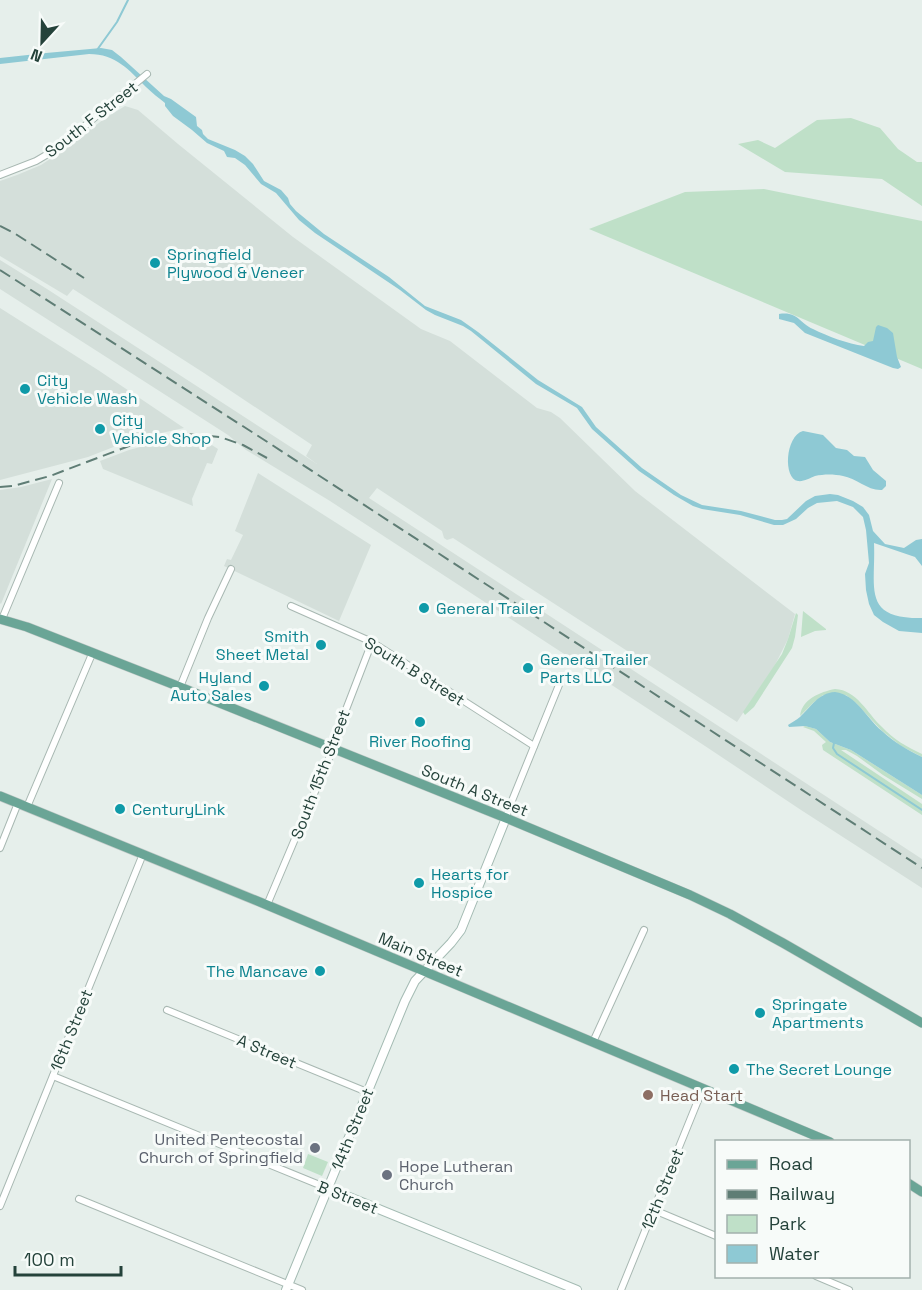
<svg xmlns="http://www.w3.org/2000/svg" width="922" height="1290" font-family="'Space Grotesk',sans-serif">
	<rect width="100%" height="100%" fill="#e6efeb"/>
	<g fill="#d4dfda">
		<polygon points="125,106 138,110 178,144 293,237 421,329 450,341 537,408 551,412 560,418 635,491 795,614 788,639 775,665 737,722 453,538 447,540 444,538 442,531 377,488 369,498 922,859 922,888 801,810 705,746 330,501 246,450 228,435 0,289 0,260 47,289 317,464 306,456 312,445 204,373 73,289 67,296 0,256 0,181 17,175 41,165 65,149 104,119"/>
		<polygon points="0,308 98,370 184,428 134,439 88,457 0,480"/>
		<polygon points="197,439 204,440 218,449 212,464 207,463 192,499 193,506 103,469 100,461 129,450 155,443 174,440"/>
		<polygon points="258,473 371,545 339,621 224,566 227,559 231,560 243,535 235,531"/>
		<polygon points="52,479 1,604 0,603 0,490 21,487"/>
	</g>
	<g fill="#bfe0c8">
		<polygon points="851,118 880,128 898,149 917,162 922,162 922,206 882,179 785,172 738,144 758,140 775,148 817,120"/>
		<polygon points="764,189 922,221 922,369 589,229 685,192"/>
		<polygon points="803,611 826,629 826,630 815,631 801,637"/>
		<polygon points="796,613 798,615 795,637 792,648 754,707 745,715 743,712 782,654 788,639"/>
		<path d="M 835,689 C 857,690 867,713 882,727 C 893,739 907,747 922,754 L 922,757 L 901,746 L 881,730 L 857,704 L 846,695 L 823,695 L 813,703 L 800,716 C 802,699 820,692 835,689 Z"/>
		<polygon points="805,726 816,729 830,742 851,750 922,795 922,799 883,775 857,756 846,750 841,750 922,804 922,815 823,750 822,745 826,742 814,731 803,727"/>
		<polygon points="308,1154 328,1162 322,1176 303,1168"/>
	</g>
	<g fill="#8ec9d4">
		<path d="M 101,48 L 112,50 L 121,57 L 164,96 L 171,99 L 196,117 L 197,126 L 202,130 L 203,134 L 208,139 L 235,150 L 245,156 L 253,164 L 264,181 L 281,190 L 288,198 L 290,204 L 296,211 L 324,234 L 389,277 L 425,306 L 461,320 L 478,332 L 538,380 L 582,407 L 596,427 L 642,468 L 681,495 L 702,505 L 741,511 L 775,520 L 782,520 L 787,519 L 806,501 L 815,496 L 830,494 L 838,495 L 853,501 L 863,507 L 869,515 L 873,531 L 885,544 L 904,548 L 916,540 L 922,539 L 922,566 L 915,557 L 874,543 C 876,587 861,619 922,618 L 922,633 L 899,631 L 883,622 L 874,615 L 869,604 L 866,590 L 865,574 L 869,563 L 866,530 L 863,517 L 853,507 L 837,501 L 817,503 L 808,508 L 796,519 L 783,525 L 774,525 L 740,515 L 702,509 L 693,506 L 674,495 L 639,471 L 592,429 L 577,408 L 536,384 L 471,331 L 463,326 L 435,315 L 426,310 L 400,290 L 315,233 L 299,220 L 276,193 L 261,184 L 245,165 L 235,158 L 227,157 L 224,151 L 207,143 L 192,130 L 173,116 L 165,106 L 165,103 C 159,98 152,93 146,87 C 129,70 116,54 89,54 L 0,64 L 0,58 L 46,53 Z"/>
		<path d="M 779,314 C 798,311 799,323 813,329 C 827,336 848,344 864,346 L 868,342 L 873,341 L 876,327 L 878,325 L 887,328 L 893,333 L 897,357 L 901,367 L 898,369 L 893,368 L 805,333 L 794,323 L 779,319 Z"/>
		<path d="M 803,431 L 823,435 L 836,448 L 847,450 L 854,456 L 865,457 L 873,470 L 886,481 L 886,486 L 882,490 C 868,491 856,478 843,476 C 834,474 824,474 815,476 C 810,478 803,482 798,481 C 783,479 785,436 803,431 Z"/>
		<path d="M 835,692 C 857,695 866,718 882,731 C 894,742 907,750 922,757 L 922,795 L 851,750 L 830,742 L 816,729 L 805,726 L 789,727 L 788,725 C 792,722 797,720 800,717 C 811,707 818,693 835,692 Z"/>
	</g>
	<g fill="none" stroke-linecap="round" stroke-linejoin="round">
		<g stroke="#8ec9d4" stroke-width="2">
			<polyline points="97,50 117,22 128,0"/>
			<polyline points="834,743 833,748 837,754 922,810"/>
		</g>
		<defs>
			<g id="street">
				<polyline points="0,175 36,161 58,148 147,74"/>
				<polyline points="291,606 372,642 534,746"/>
				<polyline points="2,619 59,483"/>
				<polyline points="180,687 208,618 231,569"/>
				<polyline points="27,807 92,654"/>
				<polyline points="506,818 509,808 559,685"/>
				<polyline points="0,848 18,803"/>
				<polyline points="267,905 333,749 335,738 372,642"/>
				<polyline points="167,1010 367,1092"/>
				<polyline points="593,1042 644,930"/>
				<polyline points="53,1076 327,1188"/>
				<polyline points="79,1199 302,1290"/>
				<polyline points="0,1206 143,854"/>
				<polyline points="654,1210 716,1236"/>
				<polyline points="816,1276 849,1290"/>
				<polyline points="621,1290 703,1088"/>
			</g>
			<g id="secondary">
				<polyline points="327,1188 577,1290"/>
				<polyline points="286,1290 405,1001 415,981 451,943 461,930 506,818"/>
			</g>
			<g id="primary">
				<polyline points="0,619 27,627 180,687 506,818 690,895 730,914 783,943 922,1023"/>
				<polyline points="0,796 267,905 830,1142"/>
				<polyline points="908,1183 922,1192"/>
			</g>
		</defs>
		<use href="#street" stroke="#a8b8b2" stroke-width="8"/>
		<use href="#secondary" stroke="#a4bbb3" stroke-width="10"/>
		<use href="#primary" stroke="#c2cac8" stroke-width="10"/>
		<use href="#street" stroke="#fff" stroke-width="6"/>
		<use href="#secondary" stroke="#fff" stroke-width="8"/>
		<use href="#primary" stroke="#6aa596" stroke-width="9"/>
		<g stroke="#5f7d75" stroke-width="2" stroke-dasharray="12 6" stroke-linecap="butt">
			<polyline points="0,226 14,233 84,278"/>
			<polyline points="0,270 269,443 922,868"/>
			<polyline points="0,487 13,486 50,476 142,441 176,433 220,437 243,445 267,458"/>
		</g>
	</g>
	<g fill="#0f9aa8" stroke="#f7fbf9" stroke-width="2">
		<circle cx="155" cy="263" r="6"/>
		<circle cx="25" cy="389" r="6"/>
		<circle cx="100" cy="429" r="6"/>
		<circle cx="424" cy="608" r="6"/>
		<circle cx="321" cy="645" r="6"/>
		<circle cx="528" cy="668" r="6"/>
		<circle cx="264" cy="686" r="6"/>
		<circle cx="420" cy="722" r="6"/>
		<circle cx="120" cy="809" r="6"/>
		<circle cx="419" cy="883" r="6"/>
		<circle cx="320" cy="971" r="6"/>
		<circle cx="760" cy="1013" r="6"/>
		<circle cx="734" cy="1069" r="6"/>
	</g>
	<circle fill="#8d6e63" stroke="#f7fbf9" stroke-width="2" cx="648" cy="1095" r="6"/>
	<g fill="#6b7280" stroke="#f7fbf9" stroke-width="2">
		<circle cx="315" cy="1148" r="6"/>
		<circle cx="387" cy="1175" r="6"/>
	</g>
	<g text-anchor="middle" stroke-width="6" stroke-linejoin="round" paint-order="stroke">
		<g font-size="16" fill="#24423a" stroke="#f7fbf9">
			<text transform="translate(91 119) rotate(-38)" y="6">South F Street</text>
			<text transform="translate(415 671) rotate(32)" y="6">South B Street</text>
			<text transform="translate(320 774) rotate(-69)" y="6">South 15th Street</text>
			<text transform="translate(475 790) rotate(22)" y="6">South A Street</text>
			<text transform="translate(421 954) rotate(23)" y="6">Main Street</text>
			<text transform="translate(71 1030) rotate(-68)" y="6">16th Street</text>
			<text transform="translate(267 1051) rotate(23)" y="6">A Street</text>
			<text transform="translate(352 1129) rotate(-68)" y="6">14th Street</text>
			<text transform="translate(662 1189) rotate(-68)" y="6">12th Street</text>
			<text transform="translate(348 1197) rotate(22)" y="6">B Street</text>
		</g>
		<g font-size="16" fill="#0d838f" stroke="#f7fbf9" text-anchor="start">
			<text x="167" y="260">Springfield<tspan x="167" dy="18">Plywood &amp; Veneer</tspan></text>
			<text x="37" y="386">City<tspan x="37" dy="18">Vehicle Wash</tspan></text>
			<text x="112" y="426">City<tspan x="112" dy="18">Vehicle Shop</tspan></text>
			<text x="436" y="614">General Trailer</text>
			<text x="309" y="642" text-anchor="end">Smith<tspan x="309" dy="18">Sheet Metal</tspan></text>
			<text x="540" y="665">General Trailer<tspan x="540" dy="18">Parts LLC</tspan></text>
			<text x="252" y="683" text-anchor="end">Hyland<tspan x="252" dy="18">Auto Sales</tspan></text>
			<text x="420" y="747" text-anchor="middle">River Roofing</text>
			<text x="132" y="815">CenturyLink</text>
			<text x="431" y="880">Hearts for<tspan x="431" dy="18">Hospice</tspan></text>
			<text x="308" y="977" text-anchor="end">The Mancave</text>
			<text x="772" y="1010">Springate<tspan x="772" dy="18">Apartments</tspan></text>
			<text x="746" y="1075">The Secret Lounge</text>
		</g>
		<g font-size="16" fill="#785e54" stroke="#f7fbf9" text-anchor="start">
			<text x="660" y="1101">Head Start</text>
		</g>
		<g font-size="16" fill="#5b616d" stroke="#f7fbf9" text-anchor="end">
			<text x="303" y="1145">United Pentecostal<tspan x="303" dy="18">Church of Springfield</tspan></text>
			<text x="399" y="1172" text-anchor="start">Hope Lutheran<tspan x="399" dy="18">Church</tspan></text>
		</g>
	</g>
	<rect x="715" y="1140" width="195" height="138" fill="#f7fbf9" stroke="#a3b1ad" stroke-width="1.5"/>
	<rect x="727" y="1160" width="30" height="9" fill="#6aa596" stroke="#a3b1ad" stroke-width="1.5"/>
	<text x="769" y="1170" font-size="18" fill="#24423a">Road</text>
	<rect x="727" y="1190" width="30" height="9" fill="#5f7d75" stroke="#a3b1ad" stroke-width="1.5"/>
	<text x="769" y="1200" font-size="18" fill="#24423a">Railway</text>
	<rect x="727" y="1215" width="30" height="18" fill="#bfe0c8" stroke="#a3b1ad" stroke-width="1.5"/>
	<text x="769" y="1230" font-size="18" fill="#24423a">Park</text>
	<rect x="727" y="1245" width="30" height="18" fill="#8ec9d4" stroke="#a3b1ad" stroke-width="1.5"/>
	<text x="769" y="1260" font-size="18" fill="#24423a">Water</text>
	<g transform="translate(42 42) rotate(202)" stroke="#f7fbf9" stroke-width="4.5" paint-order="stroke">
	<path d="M0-4.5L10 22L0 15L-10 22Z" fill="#24423a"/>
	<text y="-9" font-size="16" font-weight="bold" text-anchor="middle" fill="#24423a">N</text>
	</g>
	<path d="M15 1266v9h106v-9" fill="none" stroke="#24423a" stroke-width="3"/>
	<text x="24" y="1266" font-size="18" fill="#24423a" stroke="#f7fbf9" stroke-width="4.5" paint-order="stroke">100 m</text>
</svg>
